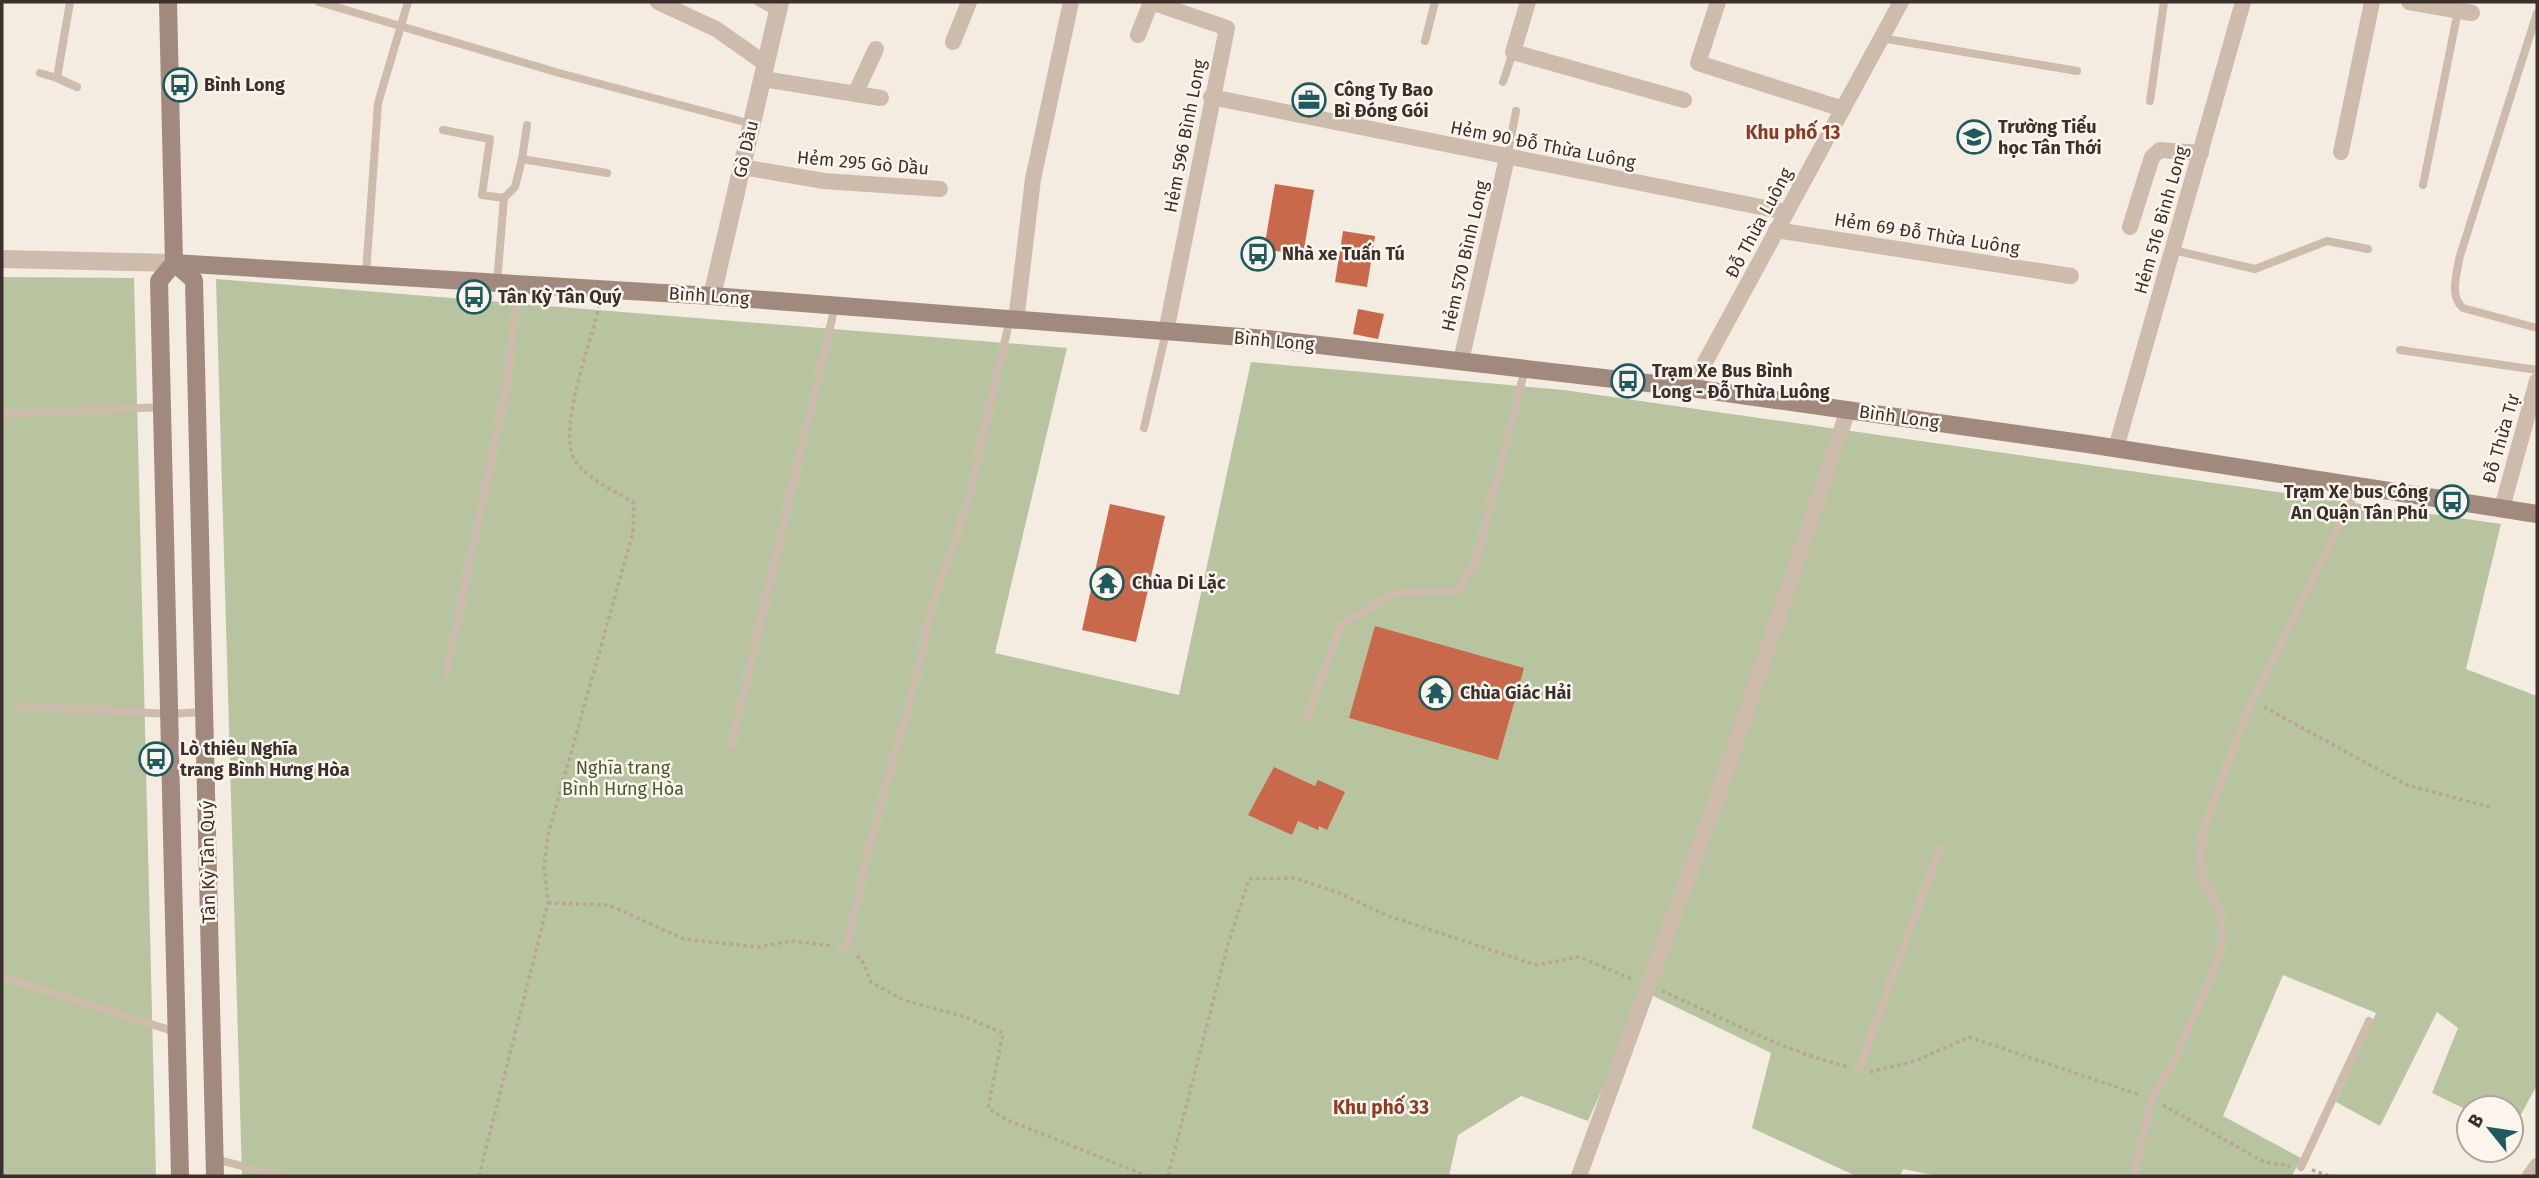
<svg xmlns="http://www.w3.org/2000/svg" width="2539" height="1178" font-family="'Fira Sans',sans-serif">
	<rect width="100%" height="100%" fill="#f4ebe1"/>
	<g fill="#b8c4a0">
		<polygon points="2,277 134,278 156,1176 2,1176"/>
		<polygon points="216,279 1067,348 995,653 1179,695 1251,362 1564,390 2501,524 2466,669 2537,696 2537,1085 2512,1131 2511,1108 2469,1108 2469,1111 2432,1093 2458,1028 2437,1012 2380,1126 2336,1102 2376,1013 2283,975 2223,1116 2301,1158 2292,1176 1938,1176 1903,1169 1900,1176 1856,1176 1752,1128 1771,1053 1645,992 1588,1121 1521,1096 1458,1135 1449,1176 242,1176"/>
	</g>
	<g fill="#c8694b">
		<polygon points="1275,184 1314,190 1303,255 1264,249"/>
		<polygon points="1343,231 1375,236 1367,287 1335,282"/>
		<polygon points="1358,309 1384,314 1378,339 1353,334"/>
		<polygon points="1110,504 1165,516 1136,642 1082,630"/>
		<polygon points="1375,626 1524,668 1498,760 1349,718"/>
		<polygon points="1274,767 1315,786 1318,780 1345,792 1327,830 1319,826 1318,830 1298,821 1292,835 1248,815"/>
	</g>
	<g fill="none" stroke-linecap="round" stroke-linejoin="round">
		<g stroke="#b9a596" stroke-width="3.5" stroke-dasharray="3.5 3.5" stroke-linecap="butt">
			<polyline points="2264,707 2407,785 2493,808"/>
			<polyline points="548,903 609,905 684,939 758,947 791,941 834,946"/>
			<polyline points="857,956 862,960 871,982 903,1000 965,1017 1003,1033 988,1108 1005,1119 1147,1176"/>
			<path d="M 1662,991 C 1724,1018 1782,1051 1849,1067"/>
			<polyline points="1870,1072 1915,1061 1969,1037 2140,1095"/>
			<polyline points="2163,1105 2264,1162 2290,1166"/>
			<polyline points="2312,1170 2329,1176"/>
			<path d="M 479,1176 L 548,903 L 544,867 L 548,835 L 633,532 L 634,503 C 616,491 585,479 574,459 C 558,427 591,342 599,307"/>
			<polyline points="1168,1176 1228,944 1249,879 1295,878 1339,893 1386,915 1536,965 1579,957 1632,979"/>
		</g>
		<g stroke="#cdbbac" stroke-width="8">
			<polyline points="319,2 559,73 752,124"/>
			<polyline points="758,2 778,13"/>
			<path d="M 2537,13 L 2459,259 C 2457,275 2449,296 2463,308 L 2537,328"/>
			<polyline points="1881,38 2077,71"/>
			<polyline points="1425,41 1435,2"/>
			<polyline points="40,73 57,78 70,2"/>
			<polyline points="57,78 77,87"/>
			<polyline points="1503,82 1513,52"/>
			<polyline points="2150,101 2164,2"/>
			<polyline points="443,130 490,139 482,195 504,198"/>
			<polyline points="1507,158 1516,111"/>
			<polyline points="522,159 527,125"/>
			<polyline points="2423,185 2458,11"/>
			<polyline points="2173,250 2255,269 2327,241 2368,249"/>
			<polyline points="366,274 378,103 408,2"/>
			<polyline points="497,283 504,198 515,187 522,159 607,173"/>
			<polyline points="2400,350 2537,370"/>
			<polyline points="2,414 162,407"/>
			<polyline points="1144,428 1166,332"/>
			<polyline points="446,674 505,393 519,285"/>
			<polyline points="19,706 169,714 204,712"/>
			<polyline points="1306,719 1341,625 1395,593 1457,592 1476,560 1525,369"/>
			<polyline points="731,746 835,306"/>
			<polyline points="846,949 870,844 916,678 932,605 966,509 1010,319"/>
			<polyline points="2,977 176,1032"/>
			<polyline points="1859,1069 1940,848"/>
			<polyline points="215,1159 281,1176"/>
			<polyline points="2301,1167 2369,1021"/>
			<polyline points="2133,1176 2152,1099 2172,1065 2213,973 2223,939 2220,910 2203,879 2200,859 2204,828 2248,710 2358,487"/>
		</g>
		<g stroke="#cdbbac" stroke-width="16">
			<polyline points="658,2 716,29 766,64"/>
			<polyline points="1151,2 1227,28 1166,332"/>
			<polyline points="1528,2 1513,52 1684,100"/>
			<polyline points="1718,2 1698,63 1843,109"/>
			<polyline points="2409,2 2472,13"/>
			<polyline points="1138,35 1151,2"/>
			<polyline points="953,42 969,2"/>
			<polyline points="763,79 881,98"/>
			<polyline points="855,94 876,49"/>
			<polyline points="1211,97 1786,212"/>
			<polyline points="2341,152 2372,2"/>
			<polyline points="742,167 824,181 940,189"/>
			<polyline points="2130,227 2152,157 2160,150 2201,153"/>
			<polyline points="1776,230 2071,276"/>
			<polyline points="1016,321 1033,179 1071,2"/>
			<polyline points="1461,361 1507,158"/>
			<polyline points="1691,388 1901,2"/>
			<polyline points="2116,448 2243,2"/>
			<polyline points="2502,508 2537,381"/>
			<polyline points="1579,1176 1725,775 1848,410"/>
			<polyline points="2530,1176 2537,1166"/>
		</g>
		<g stroke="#cdbbac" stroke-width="18">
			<polyline points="2,259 174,263"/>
			<polyline points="712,296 780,2"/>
		</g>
		<g stroke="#a18a7d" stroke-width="18">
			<polyline points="168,2 174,263 159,281 180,1176"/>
			<polyline points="174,263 712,296 1267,339 1691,388 2088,444 2537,514"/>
			<polyline points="174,263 194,280 215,1176"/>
		</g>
	</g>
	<defs>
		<symbol id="bus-ring" viewBox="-11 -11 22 22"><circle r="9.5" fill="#fbf5ee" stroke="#1f5a5e" stroke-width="1.5"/><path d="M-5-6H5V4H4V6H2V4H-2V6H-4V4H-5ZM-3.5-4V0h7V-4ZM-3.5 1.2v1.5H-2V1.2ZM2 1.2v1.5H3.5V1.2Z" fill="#1f5a5e"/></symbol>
		<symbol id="office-ring" viewBox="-11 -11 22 22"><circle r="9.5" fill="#fbf5ee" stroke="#1f5a5e" stroke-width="1.5"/><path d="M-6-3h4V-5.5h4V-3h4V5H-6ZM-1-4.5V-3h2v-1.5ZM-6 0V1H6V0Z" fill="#1f5a5e"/></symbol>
		<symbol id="school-ring" viewBox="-11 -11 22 22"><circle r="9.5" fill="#fbf5ee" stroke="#1f5a5e" stroke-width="1.5"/><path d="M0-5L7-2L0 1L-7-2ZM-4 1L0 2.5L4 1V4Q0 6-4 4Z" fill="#1f5a5e"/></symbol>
		<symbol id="temple-ring" viewBox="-11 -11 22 22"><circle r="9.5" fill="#fbf5ee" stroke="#1f5a5e" stroke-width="1.5"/><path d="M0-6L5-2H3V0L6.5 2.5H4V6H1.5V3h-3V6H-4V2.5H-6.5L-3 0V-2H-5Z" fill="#1f5a5e"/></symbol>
	</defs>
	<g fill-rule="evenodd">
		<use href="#bus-ring" x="161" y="66" width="38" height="38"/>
		<use href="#office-ring" x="1290" y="81" width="38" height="38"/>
		<use href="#school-ring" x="1955" y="118" width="38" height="38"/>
		<use href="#bus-ring" x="1239" y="235" width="38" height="38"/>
		<use href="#bus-ring" x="455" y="278" width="38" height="38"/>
		<use href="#bus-ring" x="1609" y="362" width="38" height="38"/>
		<use href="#bus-ring" x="2433" y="483" width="38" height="38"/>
		<use href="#temple-ring" x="1088" y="564" width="38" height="38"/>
		<use href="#temple-ring" x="1417" y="674" width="38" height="38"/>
		<use href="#bus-ring" x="137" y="740" width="38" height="38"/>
	</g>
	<g text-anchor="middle" stroke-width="5" stroke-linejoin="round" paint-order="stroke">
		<g font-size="18" font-weight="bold" fill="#3b302b" stroke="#fbf5ee" text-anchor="start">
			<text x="204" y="91">Bình Long</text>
			<text x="1334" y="96">Công Ty Bao<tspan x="1334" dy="21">Bì Đóng Gói</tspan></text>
			<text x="1998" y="133">Trường Tiểu<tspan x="1998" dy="21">học Tân Thới</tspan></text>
			<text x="1282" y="260">Nhà xe Tuấn Tú</text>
			<text x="498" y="303">Tân Kỳ Tân Quý</text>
			<text x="1652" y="377">Trạm Xe Bus Bình<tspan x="1652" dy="21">Long - Đỗ Thừa Luông</tspan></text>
			<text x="2428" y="498" text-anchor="end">Trạm Xe bus Công<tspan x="2428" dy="21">An Quận Tân Phú</tspan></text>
			<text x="1132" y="589">Chùa Di Lặc</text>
			<text x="1460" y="699">Chùa Giác Hải</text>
			<text x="180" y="755">Lò thiêu Nghĩa<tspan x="180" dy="21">trang Bình Hưng Hòa</tspan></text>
		</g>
		<g font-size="18" fill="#3b302b" stroke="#fbf5ee">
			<text transform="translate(1185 136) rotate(-79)" y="6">Hẻm 596 Bình Long</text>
			<text transform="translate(1543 145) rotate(11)" y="6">Hẻm 90 Đỗ Thừa Luông</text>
			<text transform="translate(746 149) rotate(-77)" y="6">Gò Dầu</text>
			<text transform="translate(863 163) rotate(5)" y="6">Hẻm 295 Gò Dầu</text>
			<text transform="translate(2161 220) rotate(-74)" y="6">Hẻm 516 Bình Long</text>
			<text transform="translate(1759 223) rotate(-62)" y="6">Đỗ Thừa Luông</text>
			<text transform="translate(1927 234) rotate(9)" y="6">Hẻm 69 Đỗ Thừa Luông</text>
			<text transform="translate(1465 256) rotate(-77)" y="6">Hẻm 570 Bình Long</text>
			<text transform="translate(709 296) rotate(4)" y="6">Bình Long</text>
			<text transform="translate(1274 341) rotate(5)" y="6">Bình Long</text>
			<text transform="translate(1899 417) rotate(8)" y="6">Bình Long</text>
			<text transform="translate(2501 439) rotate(-74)" y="6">Đỗ Thừa Tự</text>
			<text transform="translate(208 862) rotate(-91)" y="6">Tân Kỳ Tân Quý</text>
		</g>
		<g font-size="18" fill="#4a5a2e" stroke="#fbf5ee">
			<text x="623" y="774">Nghĩa trang<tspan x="623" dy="21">Bình Hưng Hòa</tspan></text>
		</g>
		<g font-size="19" font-weight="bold" fill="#8c3b22" stroke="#fbf5ee">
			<text x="1793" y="139">Khu phố 13</text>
			<text x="1381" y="1114">Khu phố 33</text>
		</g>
	</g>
	<rect width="2539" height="1178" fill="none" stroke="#3b302b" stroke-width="7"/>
	<g transform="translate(2490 1129) rotate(300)"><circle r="33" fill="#fbf5ee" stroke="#aea6a0" stroke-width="2"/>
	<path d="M0-5L12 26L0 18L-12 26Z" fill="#1f5a5e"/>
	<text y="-10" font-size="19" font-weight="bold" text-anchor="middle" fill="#3b302b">B</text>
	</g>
</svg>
